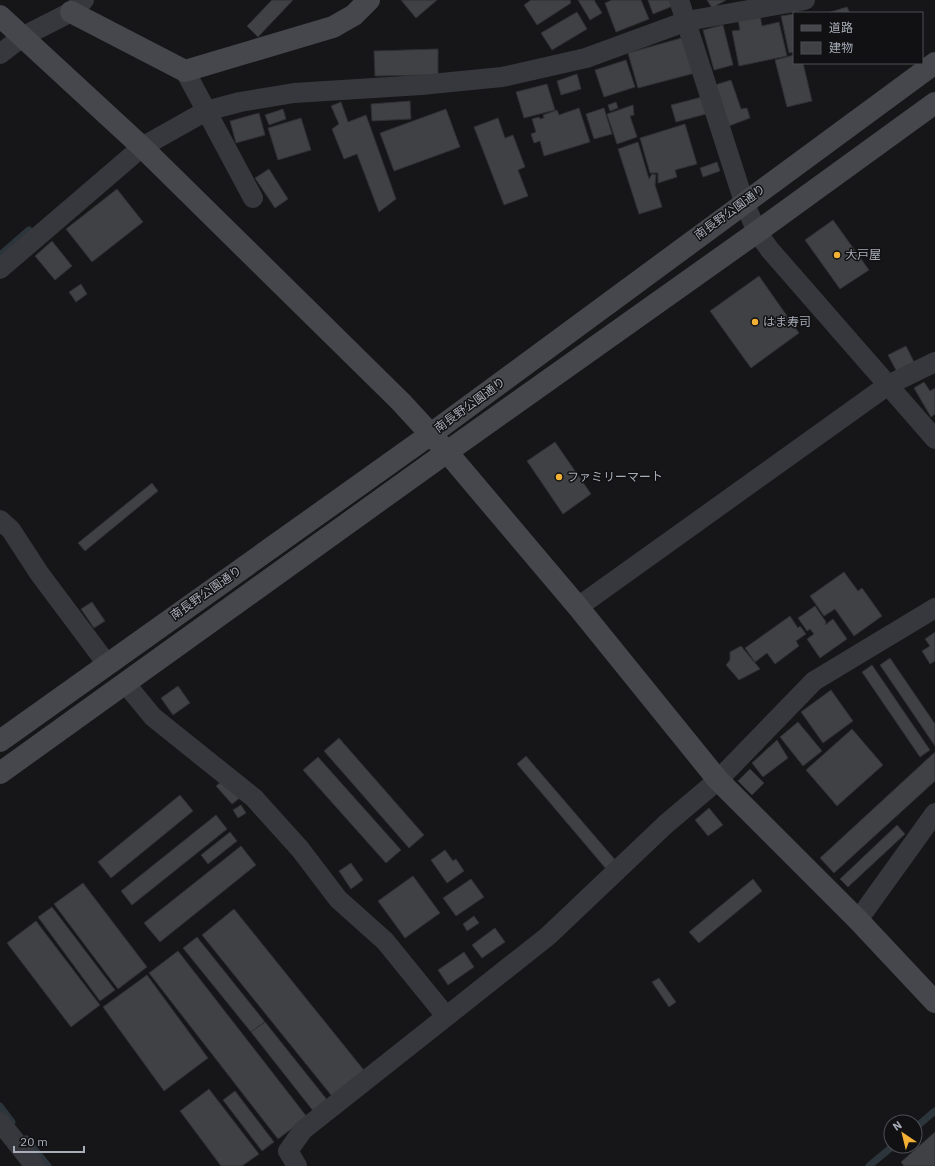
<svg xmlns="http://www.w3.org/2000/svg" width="935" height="1166" font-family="'IBM Plex Sans','Noto Sans JP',sans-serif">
	<rect width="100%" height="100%" fill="#161618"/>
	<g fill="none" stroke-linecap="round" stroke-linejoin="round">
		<g stroke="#2c353c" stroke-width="7">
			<polyline points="0,255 29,230"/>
			<polyline points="0,1106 12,1122"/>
			<polyline points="915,1128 935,1111"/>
			<polyline points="26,1139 48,1166"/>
			<polyline points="869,1166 893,1146"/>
		</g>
	</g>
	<g fill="#404145" stroke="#303034">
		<polygon points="272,0 293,0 258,37 247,26"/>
		<polygon points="401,0 437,0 416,18"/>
		<polygon points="531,0 570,0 571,3 537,25 524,5"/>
		<polygon points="578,0 594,0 602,13 590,20"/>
		<polygon points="612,0 641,0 649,19 616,32 605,3"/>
		<polygon points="648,0 671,0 673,6 653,14"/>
		<polygon points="707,0 726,0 712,8"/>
		<polygon points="847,7 850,13 827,13"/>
		<polygon points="577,12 587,29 552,50 541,33"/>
		<polygon points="794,14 794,52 789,53 781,16"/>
		<polygon points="760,15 762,26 779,22 787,56 739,66 732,31 740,30 738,20"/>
		<polygon points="723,25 733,65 714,70 703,30"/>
		<polygon points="685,37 695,73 638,88 628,53"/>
		<polygon points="438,49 438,75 375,76 374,51"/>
		<polygon points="794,55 794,63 803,63 812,101 787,107 775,60"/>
		<polygon points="626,60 635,87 604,97 595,70"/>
		<polygon points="577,74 581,89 561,95 557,81"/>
		<polygon points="731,80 741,109 747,108 750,118 729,126 715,85"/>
		<polygon points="547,84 555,110 524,118 516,92"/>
		<polygon points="702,97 706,114 676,122 671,105"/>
		<polygon points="410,101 411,119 372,121 371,104"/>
		<polygon points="341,102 348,122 366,115 396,199 379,212 357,154 344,159 332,129 339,124 331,106"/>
		<polygon points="616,102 618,108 610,111 608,105"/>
		<polygon points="633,105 634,115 630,116 637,137 617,144 607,114"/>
		<polygon points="579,108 590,142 544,156 540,141 534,143 531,134 536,132 532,119 539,117 540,119 544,118 543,115 557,110 559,115"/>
		<polygon points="604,108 612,134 594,139 586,114"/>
		<polygon points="283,109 286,119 269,125 265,115"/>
		<polygon points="446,109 460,147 394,171 380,133"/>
		<polygon points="259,113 265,135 236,143 230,121"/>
		<polygon points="301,118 311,150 278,160 268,128"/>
		<polygon points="498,118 505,138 513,135 525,167 518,170 528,196 504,205 474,127"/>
		<polygon points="685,124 697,164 675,170 677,177 658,183 658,173 650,173 640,138"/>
		<polygon points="638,142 649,179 652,174 656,175 655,185 662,207 639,214 618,149"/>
		<polygon points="717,162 720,171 703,177 700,168"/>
		<polygon points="269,169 288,199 275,208 255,178"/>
		<polygon points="117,189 143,222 92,262 66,229"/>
		<polygon points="833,220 869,270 840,289 805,240"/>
		<polygon points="52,241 72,266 55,280 35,256"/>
		<polygon points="759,276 799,333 751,368 710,311"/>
		<polygon points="81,284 87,294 76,302 69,292"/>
		<polygon points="906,346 915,364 897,372 888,355"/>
		<polygon points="924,382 930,391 935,388 935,414 931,417 914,388"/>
		<polygon points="555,442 591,494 563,514 527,461"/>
		<polygon points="152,483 158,491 85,551 78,543"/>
		<polygon points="844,572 858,591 862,588 882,616 854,636 835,609 824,616 810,596"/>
		<polygon points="92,602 105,621 94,628 81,609"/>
		<polygon points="815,606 826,622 825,625 833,619 847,639 820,658 807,639 814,634 810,629 807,631 798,618"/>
		<polygon points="790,616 798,628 800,626 806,634 796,641 799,646 775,664 767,653 755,662 745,648"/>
		<polygon points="935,632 935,661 930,664 922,651 930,646 925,639"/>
		<polygon points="741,646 760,669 739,680 726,665 730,660 730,652"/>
		<polygon points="890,658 935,724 935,746 880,665"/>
		<polygon points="872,665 930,750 920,757 862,672"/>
		<polygon points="178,686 190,703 173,715 161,698"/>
		<polygon points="831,690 853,721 823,743 801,712"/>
		<polygon points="798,722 822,751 803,766 780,737"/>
		<polygon points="852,729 883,765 837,806 806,770"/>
		<polygon points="339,738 424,835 409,848 324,751"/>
		<polygon points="777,740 788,758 763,777 752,763"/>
		<polygon points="935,752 935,781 834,873 820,858"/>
		<polygon points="526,756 617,862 607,870 517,764"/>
		<polygon points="318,757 401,850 386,863 303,770"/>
		<polygon points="750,769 764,783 752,795 738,781"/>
		<polygon points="226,778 241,797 232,804 216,786"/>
		<polygon points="180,795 193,811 111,878 98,862"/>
		<polygon points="241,805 246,813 238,818 233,810"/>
		<polygon points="709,808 723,825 708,836 695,820"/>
		<polygon points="216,815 227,829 132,905 121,891"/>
		<polygon points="897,825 905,834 848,887 840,879"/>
		<polygon points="230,832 237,841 208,864 201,855"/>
		<polygon points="241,846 256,865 160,942 144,923"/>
		<polygon points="445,850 453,861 456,859 464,871 447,883 431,860"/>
		<polygon points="351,863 363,880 351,889 339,871"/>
		<polygon points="413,876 440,913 405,938 378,901"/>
		<polygon points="471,879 484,897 456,916 443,898"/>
		<polygon points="753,879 762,891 699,943 689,932"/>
		<polygon points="83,883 147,967 118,989 54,904"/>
		<polygon points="52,907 115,990 100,1001 38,917"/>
		<polygon points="234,909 367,1074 335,1100 202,935"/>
		<polygon points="474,916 479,923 467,931 463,924"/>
		<polygon points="36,921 100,1005 71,1027 7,943"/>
		<polygon points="495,928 505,942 482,958 472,945"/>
		<polygon points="197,937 265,1022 251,1032 183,948"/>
		<polygon points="178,951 307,1117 278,1139 149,973"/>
		<polygon points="464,952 474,967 448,985 438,970"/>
		<polygon points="147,975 208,1058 164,1091 103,1007"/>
		<polygon points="659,978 676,1002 669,1007 652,982"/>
		<polygon points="265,1022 328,1101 314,1112 251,1032"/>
		<polygon points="209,1089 259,1154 242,1166 221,1166 180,1111"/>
		<polygon points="235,1091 274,1142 262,1151 223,1100"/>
		<polygon points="935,1132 935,1166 904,1166 901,1162"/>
	</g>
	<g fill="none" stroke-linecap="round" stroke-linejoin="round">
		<g stroke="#37383d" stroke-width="20">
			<polyline points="679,0 744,202 757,232 770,250 935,439"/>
			<polyline points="0,54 22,37 71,12 84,0"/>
			<polyline points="185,71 253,198"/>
			<polyline points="0,269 142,147 206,111 240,102 294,93 421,85 502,77 586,58 687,21 805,0"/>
			<polyline points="0,520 11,530 39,573 107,664"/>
			<polyline points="578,607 888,385 935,362"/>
			<polyline points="125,683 153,717 254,798 300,849 338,899 385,941 446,1016"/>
			<polyline points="858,920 935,813"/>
			<polyline points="0,1122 35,1166"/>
			<polyline points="297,1166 288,1151 303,1130 548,936 666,824 718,780 814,681 935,608"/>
		</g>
		<g stroke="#45474d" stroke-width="22">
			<polyline points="71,12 185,71 333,27 354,15 369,0"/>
			<polyline points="0,16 142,147 401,402 447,452 578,607 718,780 858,920 935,1002"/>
			<polyline points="0,741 431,434 935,63"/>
			<polyline points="0,773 447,452 757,232 935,103"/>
		</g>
	</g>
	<g fill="#f2b134" stroke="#111113" stroke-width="1.5">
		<circle cx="837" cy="255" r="4"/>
		<circle cx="755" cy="322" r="4"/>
		<circle cx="559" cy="477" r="4"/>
	</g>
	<g text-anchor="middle" stroke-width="3" stroke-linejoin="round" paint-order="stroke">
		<g font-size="12" fill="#a8adb8" stroke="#111113">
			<text transform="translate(730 212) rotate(-36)" y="4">南長野公園通り</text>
			<text transform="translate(470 405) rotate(-36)" y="4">南長野公園通り</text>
			<text transform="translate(206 593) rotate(-35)" y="4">南長野公園通り</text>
		</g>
		<g font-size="12" fill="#a8adb8" stroke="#111113" text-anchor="start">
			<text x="845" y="259">大戸屋</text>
			<text x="763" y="326">はま寿司</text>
			<text x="567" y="481">ファミリーマート</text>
		</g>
	</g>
	<rect x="793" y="12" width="130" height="52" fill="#111113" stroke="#4d4f55"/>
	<rect x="801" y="25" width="20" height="6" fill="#45474d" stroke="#4d4f55"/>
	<text x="829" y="32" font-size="12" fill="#a8adb8">道路</text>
	<rect x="801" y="42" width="20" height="12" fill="#404145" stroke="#4d4f55"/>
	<text x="829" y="52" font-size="12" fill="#a8adb8">建物</text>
	<g transform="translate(903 1134) rotate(325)"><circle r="19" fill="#111113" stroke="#4d4f55"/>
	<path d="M0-3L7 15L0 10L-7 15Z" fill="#f2b134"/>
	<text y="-6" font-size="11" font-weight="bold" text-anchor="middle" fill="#a8adb8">N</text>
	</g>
	<path d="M14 1146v6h70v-6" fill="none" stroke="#a8adb8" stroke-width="2"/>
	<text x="20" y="1146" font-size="12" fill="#a8adb8" stroke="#111113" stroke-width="3" paint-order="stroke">20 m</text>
</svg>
